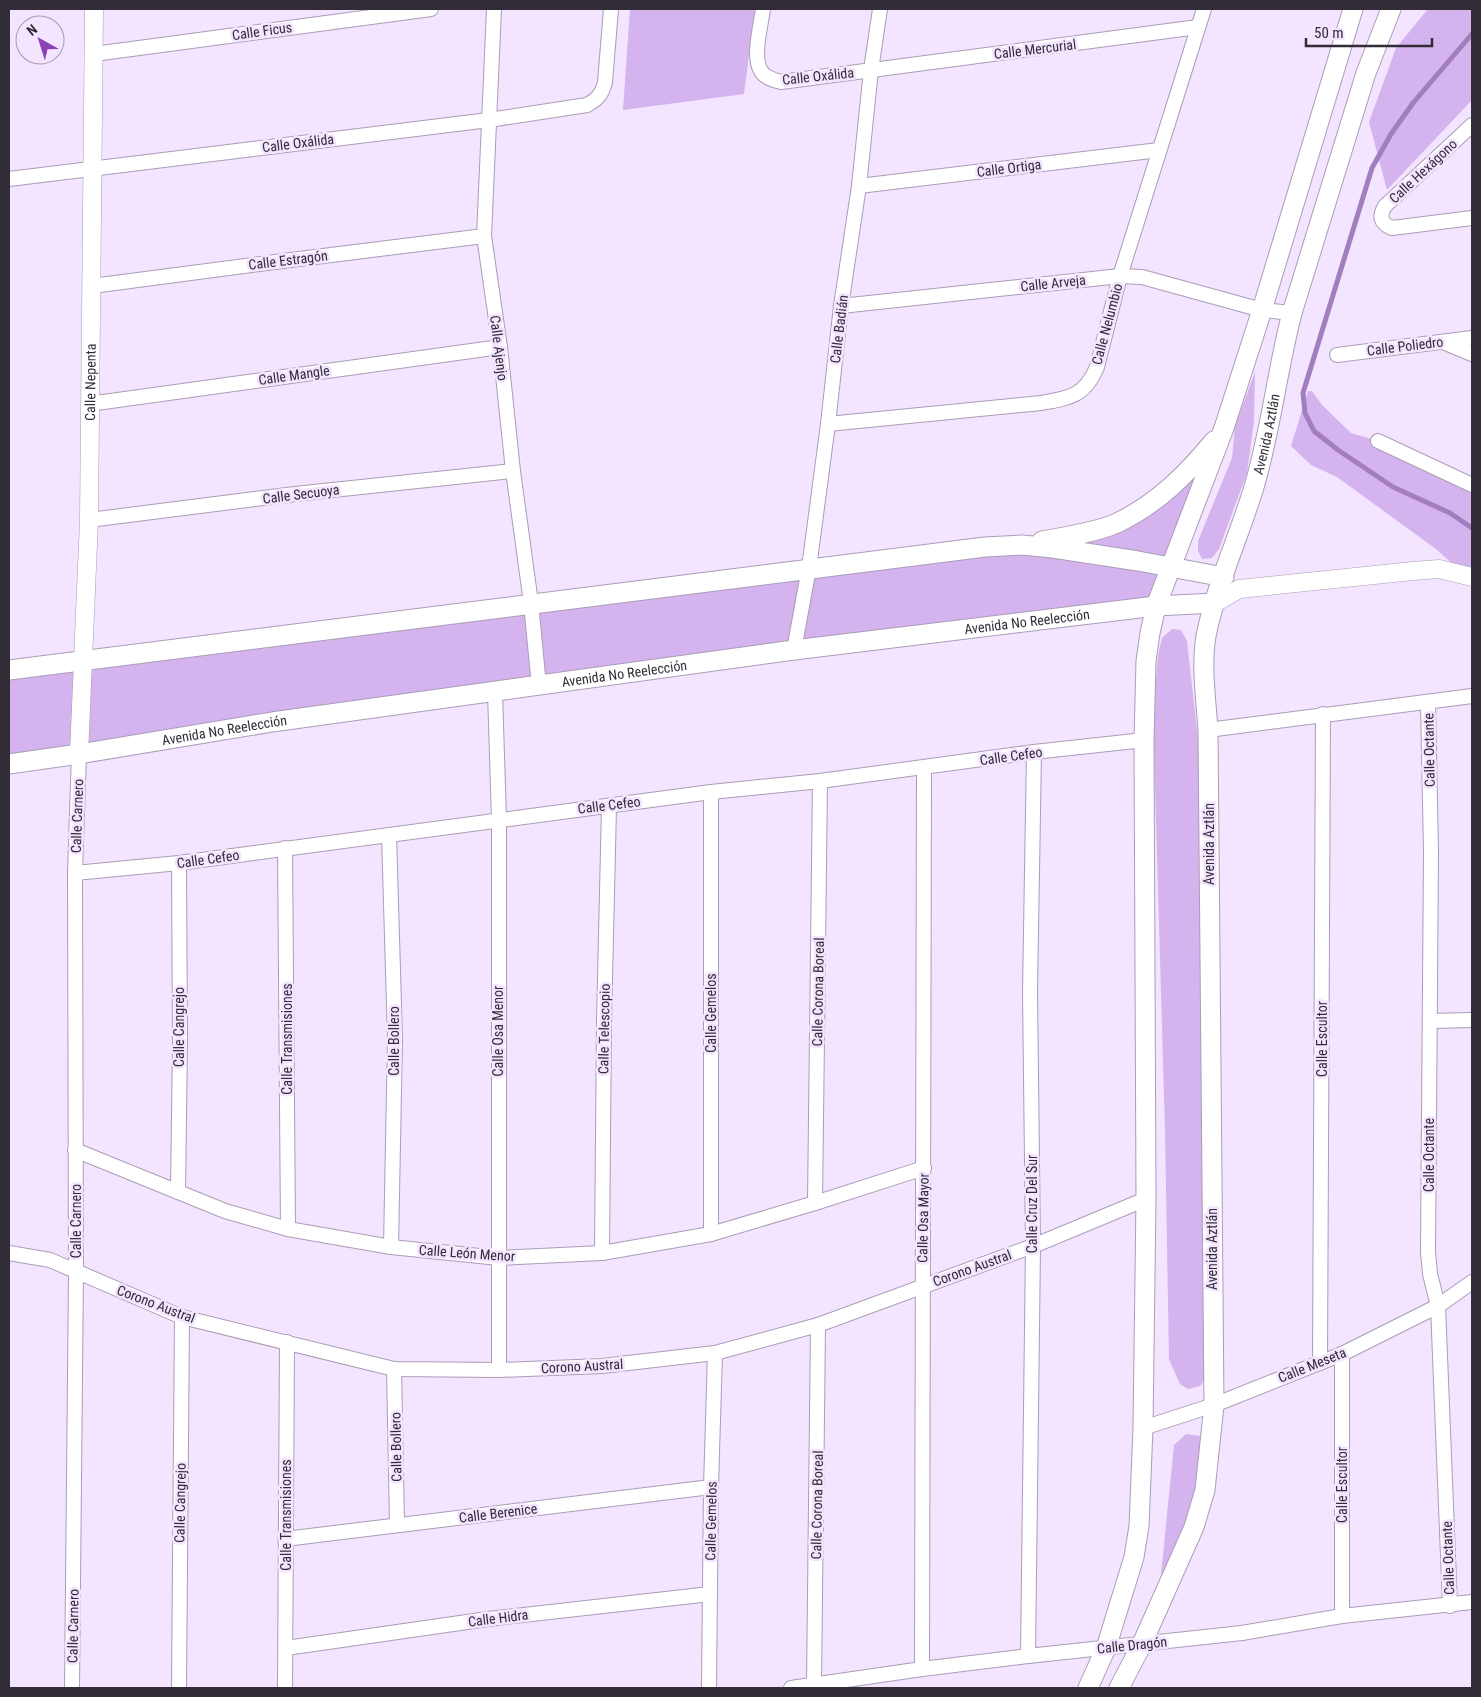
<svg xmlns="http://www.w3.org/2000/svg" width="1481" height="1697" font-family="'Roboto Condensed',sans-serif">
	<rect width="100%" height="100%" fill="#f3e4ff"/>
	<g fill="#d4b3ee">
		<polygon points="630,9 755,9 744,94 623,110"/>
		<polygon points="1428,9 1472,9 1472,100 1387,190 1369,122 1396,48"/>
		<polygon points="1255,372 1254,421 1247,473 1219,549 1212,558 1202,559 1198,551 1198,541 1232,458 1235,426"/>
		<polygon points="1308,391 1312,391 1322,405 1351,433 1378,441 1472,485 1472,586 1463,573 1436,549 1337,477 1311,465 1291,446"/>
		<polygon points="1202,455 1156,606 9,764 9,670 1022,545 1116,523"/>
		<polygon points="1172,629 1181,630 1187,641 1199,748 1212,1371 1200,1386 1188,1389 1180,1384 1169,1359 1165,1130 1153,718 1158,655 1162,638"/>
		<polygon points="1186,1434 1207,1437 1193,1503 1160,1585 1174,1445"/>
	</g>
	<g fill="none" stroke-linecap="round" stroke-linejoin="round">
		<polyline stroke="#a27ebe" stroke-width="5" points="1472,34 1413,103 1391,134 1372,168 1303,393 1305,413 1314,431 1338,450 1393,487 1450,513 1472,528"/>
		<defs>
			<g id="minor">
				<polyline points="494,9 484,236 500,347 513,471 531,603 539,686"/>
				<path d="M 763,9 C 761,25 752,57 761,71 C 765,78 774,80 781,82 L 1198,27"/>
				<polyline points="94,54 431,9"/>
				<path d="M 1472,125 L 1385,206 C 1379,216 1380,223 1392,228 L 1472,218"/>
				<path d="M 9,179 L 489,120 L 587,105 C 598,99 602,94 605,82 L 611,9"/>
				<polyline points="859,186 1159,150"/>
				<polyline points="92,286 283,261 484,236"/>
				<polyline points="841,306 1120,276 1142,277 1262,310 1292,313"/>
				<polyline points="1443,342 1472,354"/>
				<polyline points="1337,355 1472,338"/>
				<polyline points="89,404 500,347"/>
				<path d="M 828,424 L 1041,403 C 1070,398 1085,396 1097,367 L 1120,276 L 1204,9"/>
				<polyline points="1378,441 1472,485"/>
				<polyline points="89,520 295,494 513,471"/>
				<polyline points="794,650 809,568 828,424 841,306 859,186 871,70 880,9"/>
				<polyline points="495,692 499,819 499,1370"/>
				<polyline points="1428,703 1431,852 1428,1252 1430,1274 1438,1306 1450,1606"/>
				<polyline points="1208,730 1472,696"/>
				<polyline points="389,835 395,1039 391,1247"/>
				<polyline points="285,848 288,1229"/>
				<polyline points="75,873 179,863 711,792 820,781 1034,752 1144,740"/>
				<polyline points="1430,1021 1472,1020"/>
				<polyline points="75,1150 225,1211 288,1229 391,1247 499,1258 602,1253 711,1234 815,1203 924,1168"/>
				<polyline points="178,1192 180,1041 179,863"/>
				<polyline points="815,1203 820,781"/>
				<polyline points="711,1234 711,792"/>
				<polyline points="9,1253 50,1260 182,1317 394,1369 499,1370 602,1366 715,1353 818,1325 1033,1246 1146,1199"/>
				<polyline points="602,1253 604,1022 609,806"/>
				<polyline points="1320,1363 1323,714"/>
				<polyline points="394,1369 397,1525"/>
				<polyline points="1143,1428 1214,1405 1342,1354 1438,1306 1472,1282"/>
				<polyline points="285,1539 711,1487"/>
				<polyline points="1342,1616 1342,1354"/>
				<polyline points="286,1648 488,1619 710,1594"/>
				<polyline points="1028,1656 1033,1246 1030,991 1034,752"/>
				<polyline points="922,1669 924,768"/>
				<polyline points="814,1685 818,1325"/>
				<polyline points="72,1688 76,1272 75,873 79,754"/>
				<polyline points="179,1688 182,1317"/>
				<polyline points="285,1688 287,1342"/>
				<polyline points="709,1688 711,1487 715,1353"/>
				<polyline points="791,1688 922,1669 1028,1656 1242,1633 1342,1616 1472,1602"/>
			</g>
			<g id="tertiary">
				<polyline points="1215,603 1239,589 1413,571 1439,569 1472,577"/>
				<path id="s1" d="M 79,754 L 89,520 L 94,9"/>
			</g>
			<g id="secondary">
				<path d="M 1042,541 C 1065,537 1097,532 1117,523 C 1157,504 1187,474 1214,441"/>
				<polyline points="9,670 985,547 1022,545 1053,548 1138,561 1224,577"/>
				<path id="s2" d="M 9,764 L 79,754 L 272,722 L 794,650 L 1156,606 L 1215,603"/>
				<polyline points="1088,1688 1106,1648 1134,1557 1139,1526 1143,1428 1146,1199 1144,740 1146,661 1150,633 1156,606 1224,428 1262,310 1353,9"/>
				<path id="s3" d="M 1119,1688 L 1142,1644 L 1194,1527 L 1205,1490 L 1214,1405 L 1208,730 C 1206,699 1201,666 1206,636 C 1216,585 1239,537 1254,487 C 1271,430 1277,371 1292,313 L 1366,73 L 1391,9"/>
			</g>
		</defs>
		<use href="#minor" stroke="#aa9db6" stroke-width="16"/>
		<use href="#tertiary" stroke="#aa9db6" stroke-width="19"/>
		<use href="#secondary" stroke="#aa9db6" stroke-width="21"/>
		<use href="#minor" stroke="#fff" stroke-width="14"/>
		<use href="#tertiary" stroke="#fff" stroke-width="18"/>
		<use href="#secondary" stroke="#fff" stroke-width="19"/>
	</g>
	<g text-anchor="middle" stroke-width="5" stroke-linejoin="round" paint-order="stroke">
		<g font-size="14" fill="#312c36" stroke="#f3e4ff">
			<text transform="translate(262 31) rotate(-8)" y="5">Calle Ficus</text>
			<text transform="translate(1035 49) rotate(-7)" y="5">Calle Mercurial</text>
			<text transform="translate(818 76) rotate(-6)" y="5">Calle Oxálida</text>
			<text transform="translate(298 143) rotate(-7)" y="5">Calle Oxálida</text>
			<text transform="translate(1009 168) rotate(-7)" y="5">Calle Ortiga</text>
			<text transform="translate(1423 171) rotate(-43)" y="5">Calle Hexágono</text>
			<text transform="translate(288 260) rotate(-7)" y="5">Calle Estragón</text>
			<text transform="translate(1053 283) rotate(-6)" y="5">Calle Arveja</text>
			<text transform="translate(1107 324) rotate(-75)" y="5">Calle Nelumbio</text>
			<text transform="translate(839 329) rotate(-83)" y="5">Calle Badián</text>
			<text transform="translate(1405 346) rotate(-7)" y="5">Calle Poliedro</text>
			<text transform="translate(499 348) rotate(83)" y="5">Calle Ajenjo</text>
			<text transform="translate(294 375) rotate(-8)" y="5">Calle Mangle</text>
			<text dy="5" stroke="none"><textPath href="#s1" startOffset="372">Calle Nepenta</textPath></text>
			<text dy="5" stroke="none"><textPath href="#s3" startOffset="1282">Avenida Aztlán</textPath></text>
			<text transform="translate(301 494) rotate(-7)" y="5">Calle Secuoya</text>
			<text dy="5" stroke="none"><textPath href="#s2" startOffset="1028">Avenida No Reelección</textPath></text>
			<text dy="5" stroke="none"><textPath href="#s2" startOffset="622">Avenida No Reelección</textPath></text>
			<text dy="5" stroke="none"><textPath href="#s2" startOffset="218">Avenida No Reelección</textPath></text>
			<text transform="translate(1429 750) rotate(-91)" y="5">Calle Octante</text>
			<text transform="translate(1011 756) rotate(-8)" y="5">Calle Cefeo</text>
			<text transform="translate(609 805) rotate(-7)" y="5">Calle Cefeo</text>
			<text transform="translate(77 816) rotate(-88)" y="5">Calle Carnero</text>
			<text transform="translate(1209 844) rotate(-90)" y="5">Avenida Aztlán</text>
			<text transform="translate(208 859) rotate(-8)" y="5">Calle Cefeo</text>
			<text transform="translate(818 992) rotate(-89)" y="5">Calle Corona Boreal</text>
			<text transform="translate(711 1013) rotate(-90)" y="5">Calle Gemelos</text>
			<text transform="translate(179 1027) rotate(-90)" y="5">Calle Cangrejo</text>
			<text transform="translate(604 1029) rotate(-89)" y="5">Calle Telescopio</text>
			<text transform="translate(498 1031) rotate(-90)" y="5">Calle Osa Menor</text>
			<text transform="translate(287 1039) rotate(-90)" y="5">Calle Transmisiones</text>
			<text transform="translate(1322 1039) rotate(-90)" y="5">Calle Escultor</text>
			<text transform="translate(394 1041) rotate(-90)" y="5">Calle Bollero</text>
			<text transform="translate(1429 1155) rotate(-90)" y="5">Calle Octante</text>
			<text transform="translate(1032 1204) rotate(-90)" y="5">Calle Cruz Del Sur</text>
			<text transform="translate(923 1218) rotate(-89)" y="5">Calle Osa Mayor</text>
			<text transform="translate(76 1221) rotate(-90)" y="5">Calle Carnero</text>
			<text transform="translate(1212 1249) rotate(-90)" y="5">Avenida Aztlán</text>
			<text transform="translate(467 1253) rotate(4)" y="5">Calle León Menor</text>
			<text transform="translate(972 1268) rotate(-20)" y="5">Corono Austral</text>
			<text transform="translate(156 1304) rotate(21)" y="5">Corono Austral</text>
			<text transform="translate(1312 1365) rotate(-22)" y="5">Calle Meseta</text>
			<text transform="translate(582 1366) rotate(-3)" y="5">Corono Austral</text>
			<text transform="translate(396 1447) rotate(-91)" y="5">Calle Bollero</text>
			<text transform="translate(1342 1485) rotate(-90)" y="5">Calle Escultor</text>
			<text transform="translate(180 1503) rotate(-89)" y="5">Calle Cangrejo</text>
			<text transform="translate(817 1505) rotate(-89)" y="5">Calle Corona Boreal</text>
			<text transform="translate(498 1513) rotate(-7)" y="5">Calle Berenice</text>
			<text transform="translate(286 1515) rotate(-90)" y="5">Calle Transmisiones</text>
			<text transform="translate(711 1521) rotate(-89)" y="5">Calle Gemelos</text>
			<text transform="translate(1448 1558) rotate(-92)" y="5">Calle Octante</text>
			<text transform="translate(498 1618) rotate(-7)" y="5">Calle Hidra</text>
			<text transform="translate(73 1626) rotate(-89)" y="5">Calle Carnero</text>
			<text transform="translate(1132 1645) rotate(-6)" y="5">Calle Dragón</text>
		</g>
	</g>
	<rect width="1481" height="1697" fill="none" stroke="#312c36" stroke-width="20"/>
	<g transform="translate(40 40) rotate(321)"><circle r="24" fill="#f3e4ff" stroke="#a59aaf"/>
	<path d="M0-4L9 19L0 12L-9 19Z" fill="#8842b5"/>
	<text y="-8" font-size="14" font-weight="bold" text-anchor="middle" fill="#312c36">N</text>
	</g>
	<path d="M1306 38v8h126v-8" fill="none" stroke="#312c36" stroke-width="2.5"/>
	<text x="1314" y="38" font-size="15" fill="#312c36" stroke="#f3e4ff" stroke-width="4" paint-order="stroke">50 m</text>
</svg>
